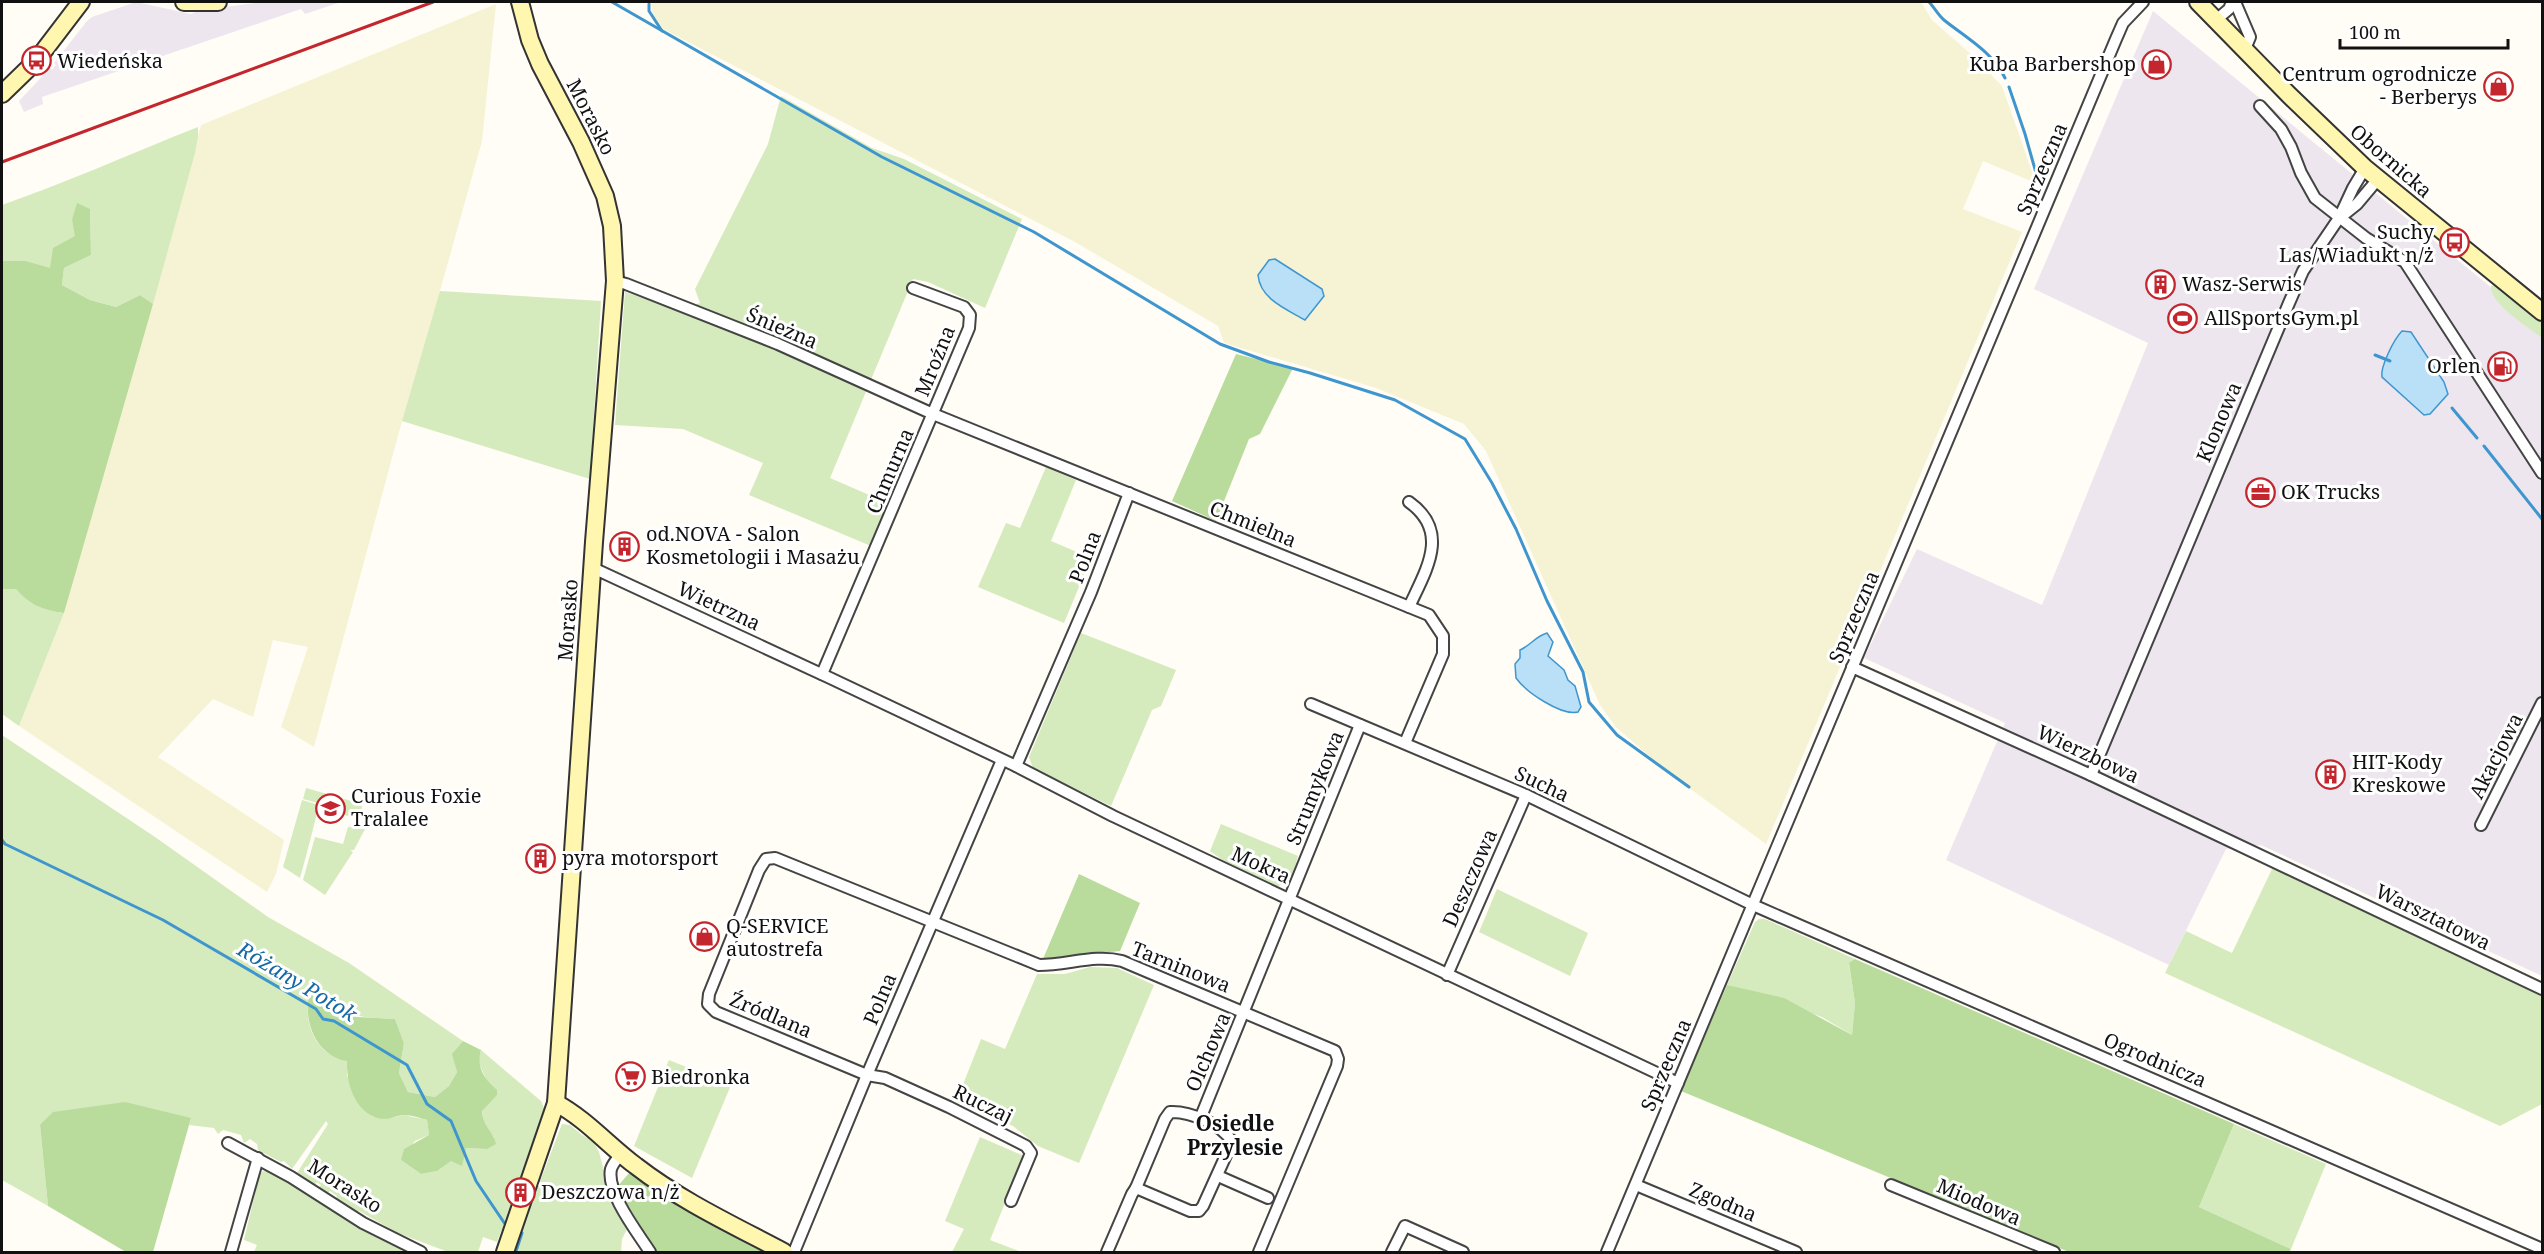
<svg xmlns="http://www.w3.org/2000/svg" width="2544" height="1254" font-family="'Noto Serif',serif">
	<rect width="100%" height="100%" fill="#fffdf5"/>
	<g fill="#eee6ef">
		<polygon points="136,2 191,14 200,10 265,2 341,2 305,14 301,9 42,97 43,104 24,112 19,101 50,68 52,70 56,65 54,63 87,21 92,17"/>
		<polygon points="2153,11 2542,329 2542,976 2261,845 2226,849 2169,965 1946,860 2005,723 1864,658 1917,549 2042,605 2148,343 2034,289"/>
	</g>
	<g fill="#f6f3d4">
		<polygon points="651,2 1921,2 1932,20 1972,55 2002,86 2036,183 1983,161 1963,209 2022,232 1766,844 1667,772 1616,727 1600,705 1486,451 1464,424 1376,388 1224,343 1218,326 1075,242 663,29 653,16"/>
		<polygon points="496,4 482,141 440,291 435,321 402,421 314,747 281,727 308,647 273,640 253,717 213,699 158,757 284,840 276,874 267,892 19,726 64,613 201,125"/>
	</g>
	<g fill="#d5ebbd">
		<polygon points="781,96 872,148 904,159 1022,219 985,308 928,282 913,279 830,478 888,503 871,546 749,495 763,463 683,429 615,425 625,292 678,310 700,303 695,289 768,144"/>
		<path d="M 198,127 L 198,137 L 195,153 L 153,304 L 140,295 L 116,307 L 90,300 L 62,285 L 64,268 L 91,255 L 90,209 L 72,220 L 76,237 L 50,269 L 26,261 L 2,261 L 2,205 C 68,182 132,153 198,127 Z"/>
		<path d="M 2494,285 L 2542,323 L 2542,338 C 2528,327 2490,304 2491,286 Z"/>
		<polygon points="440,291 601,301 590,479 402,421"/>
		<polygon points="1046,467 1076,480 1051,541 1091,558 1064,623 978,587 1006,523 1020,528"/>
		<path d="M 10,587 L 16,589 C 28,604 44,611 64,613 L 19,726 L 2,714 L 2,589 Z"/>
		<polygon points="1081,633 1176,670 1161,706 1152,710 1111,806 1033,768 1029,757"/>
		<path d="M 2,735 L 155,837 L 268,917 L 349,963 L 463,1041 L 453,1054 L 457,1072 L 449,1086 L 435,1097 L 408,1092 L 399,1073 L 404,1043 L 395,1019 C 373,1018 354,1018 334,1007 C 325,1001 322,996 310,992 C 304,1013 309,1040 329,1054 C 334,1057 342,1059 347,1061 L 347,1076 L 384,1119 L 404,1115 L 427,1120 L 429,1135 L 415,1141 L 401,1160 L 421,1174 L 437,1171 L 466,1148 L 487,1149 L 494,1137 C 486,1129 483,1122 482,1110 L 488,1103 L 487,1081 L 478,1061 L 481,1050 L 541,1101 L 544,1108 L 543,1124 L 509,1227 L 501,1231 L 497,1242 L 483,1237 L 478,1252 L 448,1252 L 398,1233 L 359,1211 L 357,1212 L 336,1199 L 337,1196 L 330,1191 L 328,1193 L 319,1187 L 321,1185 L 317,1182 L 315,1185 L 297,1173 L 328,1124 L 326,1121 L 292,1169 L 284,1161 L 281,1162 L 258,1150 L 257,1144 L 250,1139 L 244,1143 L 241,1135 L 223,1130 L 218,1134 L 214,1128 L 189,1125 L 191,1118 L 40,1125 L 48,1206 L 2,1180 Z"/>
		<polygon points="306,788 362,804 361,815 351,817 341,814 343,806 324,801 321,804 303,799"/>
		<path d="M 302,800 L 319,805 C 313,829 307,853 300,878 L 283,867 Z"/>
		<polygon points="1221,824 1298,856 1291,880 1277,887 1228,864 1210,851"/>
		<polygon points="357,826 365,829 354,850 350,850 353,852 325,895 303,880 315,837 343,844 348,827"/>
		<polygon points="2273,867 2281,868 2542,994 2542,1104 2500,1126 2165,973 2186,931 2232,953"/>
		<polygon points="1497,889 1588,933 1570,976 1479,932"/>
		<polygon points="1759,919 1765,919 1855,959 1849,964 1855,1003 1852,1035 1822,1017 1727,985 1755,922"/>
		<polygon points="1090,967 1117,968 1154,985 1079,1163 1038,1146 1013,1126 956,1102 981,1039 1005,1049 1037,974 1065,974"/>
		<polygon points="669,1060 731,1085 692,1178 634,1146"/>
		<polygon points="562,1124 570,1125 582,1135 593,1141 599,1152 608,1186 628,1227 622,1239 621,1252 513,1252"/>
		<polygon points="2234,1124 2326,1164 2291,1249 2199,1207"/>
		<polygon points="980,1137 1024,1156 990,1240 1021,1252 952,1252 964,1229 945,1221"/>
		<polygon points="264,1171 275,1172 400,1248 402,1252 254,1252 257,1245 244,1240 260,1173"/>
	</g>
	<g fill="#b9dc9c">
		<path d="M 77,203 L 90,209 L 91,255 L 64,268 L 62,285 L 90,300 L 116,307 L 140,295 L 153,304 L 64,613 C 44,611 28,604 16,589 L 2,589 L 2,261 L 26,261 L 50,268 L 53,248 L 75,236 L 72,220 Z"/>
		<polygon points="1236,354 1293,368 1260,434 1249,439 1216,521 1172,501"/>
		<polygon points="1079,874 1140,903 1120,951 1043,959"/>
		<polygon points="1855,959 2234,1124 2199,1207 2291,1249 2289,1252 2069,1252 1681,1091 1727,985 1784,998 1852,1035 1855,1003 1849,963"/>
		<path d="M 310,991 L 326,998 L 332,1005 L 351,1004 L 358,1017 L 395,1019 L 404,1043 L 399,1073 L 408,1092 L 435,1097 L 449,1086 L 457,1072 L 452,1054 L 463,1041 L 481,1050 C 476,1067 484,1079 497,1090 L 497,1095 L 482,1111 C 483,1127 493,1131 496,1144 L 487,1149 L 466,1148 L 462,1166 L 451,1161 L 437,1171 L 421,1174 L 401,1160 L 404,1149 L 429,1135 L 427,1120 C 420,1118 411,1115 404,1115 C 397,1115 391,1119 385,1119 C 356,1117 346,1084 347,1061 C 315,1056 302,1019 310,991 Z"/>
		<polygon points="125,1102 191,1118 153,1252 126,1252 48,1206 40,1125 53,1112"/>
		<polygon points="630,1172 657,1191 771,1252 656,1252 617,1187"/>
	</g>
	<g fill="#b9e0f7" stroke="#3f96cf" stroke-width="1.5">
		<path d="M 1275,259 L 1322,289 L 1324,296 L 1305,320 C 1286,309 1260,299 1258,275 L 1269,260 Z"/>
		<path d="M 2402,331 L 2411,332 L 2444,382 L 2448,394 L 2430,414 L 2424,415 L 2382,377 C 2380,367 2394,339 2402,331 Z"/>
		<path d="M 1547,633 L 1553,642 L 1548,656 L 1564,670 L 1568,680 L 1575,686 L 1581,707 L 1578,712 C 1561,716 1526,692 1516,678 L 1515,664 L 1520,658 L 1520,650 C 1531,645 1536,636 1547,633 Z"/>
	</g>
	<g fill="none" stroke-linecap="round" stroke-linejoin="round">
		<g stroke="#3f96cf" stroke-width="3">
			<polyline points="612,2 882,157 1034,232 1220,344 1269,362 1310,373 1395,400 1465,439 1492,483 1516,529 1547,601 1583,672 1589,702 1617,735 1689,787"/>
			<path d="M 1929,2 C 1934,7 1938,15 1944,20 C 1965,37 1993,52 2005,78"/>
			<polyline points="649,4 649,11 662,31"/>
			<polyline points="2009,87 2025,134 2038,180"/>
			<polyline points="2375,355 2390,361"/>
			<polyline points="2452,408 2477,438"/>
			<polyline points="2484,446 2542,519"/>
			<polyline points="2,840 5,844 163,920 316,1009 323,1019 334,1021 407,1065 427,1104 451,1121 476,1181 505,1224"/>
			<polyline points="516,1251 522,1233"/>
		</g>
		<defs>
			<g id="street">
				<polyline points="2235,2 2250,37 2245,49"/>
				<polyline points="2216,20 2229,9 2232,2"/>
				<polyline points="2260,106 2281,129 2291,147 2301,173 2315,198 2366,238 2405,262 2542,473"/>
				<polyline points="2342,216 2357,204 2378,179"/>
				<polyline points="615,281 626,284 778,344 933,414 1429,615 1443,636 1443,654 1405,743"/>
				<polyline points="593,568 830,678 1016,766 1113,816 1678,1083"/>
				<path d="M 1409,607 C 1426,570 1451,532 1409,502"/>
				<polyline points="1852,667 2091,775 2542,989"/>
				<polyline points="822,674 969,328 970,315 964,307 913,288"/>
				<polyline points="1311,704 1526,795 1753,905 2542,1249"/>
				<polyline points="1016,766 1091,592 1129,493"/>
				<polyline points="2091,775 2289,303 2303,271 2339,218 2353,188 2365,168"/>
				<polyline points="2481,825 2542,703"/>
				<polyline points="1447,975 1526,795"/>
				<path d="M 1170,1112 C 1190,1111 1223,1125 1232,1142 L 1203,1206 L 1199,1211 L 1190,1211 L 1136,1188 L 1165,1119 Z"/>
				<polyline points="1200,1119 1360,725"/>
				<polyline points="228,1143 291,1177 363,1223 421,1252"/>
				<path d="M 622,1153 C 618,1158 613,1163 611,1169 C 606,1193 638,1233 650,1252"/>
				<polyline points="1218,1176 1268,1198"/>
				<polyline points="1636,1185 1796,1252"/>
				<polyline points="1891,1185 2054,1252"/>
				<path d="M 1011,1201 L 1031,1153 L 1026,1146 L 949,1107 L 885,1078 L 867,1075 L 716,1012 L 708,1004 L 709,994 L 759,870 L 766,859 L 775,858 L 1039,965 C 1068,965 1095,954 1122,961 L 1335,1051 L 1338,1059 L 1337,1066 L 1259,1252"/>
				<polyline points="231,1252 258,1158"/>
				<polyline points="794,1252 867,1075 1002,760"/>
				<polyline points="1107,1252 1132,1194 1136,1188"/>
				<polyline points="1392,1252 1405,1226 1463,1252"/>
				<polyline points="1607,1252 2116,39 2123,23 2143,2"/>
			</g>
			<g id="secondary">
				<polyline points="184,2 218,2"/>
				<polyline points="2198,2 2289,95 2365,168 2542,312"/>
				<polyline points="2,94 36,61 81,2"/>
				<path d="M 556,1103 C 586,1119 609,1146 636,1166 C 681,1201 735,1226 784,1252"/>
				<polyline points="505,1252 556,1103 594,542 615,281 612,226 605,196 581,142 540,64 530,40 520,2"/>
			</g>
		</defs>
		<use href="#street" stroke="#444" stroke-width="14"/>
		<use href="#secondary" stroke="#333" stroke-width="20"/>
		<use href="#street" stroke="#fff" stroke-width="10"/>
		<use href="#secondary" stroke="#fff6b0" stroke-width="16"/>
		<polyline stroke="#c4262e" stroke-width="3" points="2,162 433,2"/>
	</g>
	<defs>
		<symbol id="bus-ring" viewBox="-11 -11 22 22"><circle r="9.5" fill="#fff" stroke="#c4262e" stroke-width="1.5"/><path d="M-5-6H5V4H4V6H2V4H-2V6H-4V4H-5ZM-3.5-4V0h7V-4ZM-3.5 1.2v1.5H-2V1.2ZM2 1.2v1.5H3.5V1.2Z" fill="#c4262e"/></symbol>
		<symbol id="shop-ring" viewBox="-11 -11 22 22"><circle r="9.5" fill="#fff" stroke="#c4262e" stroke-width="1.5"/><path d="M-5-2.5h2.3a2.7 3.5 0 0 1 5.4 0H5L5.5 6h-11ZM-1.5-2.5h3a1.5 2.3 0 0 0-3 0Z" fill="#c4262e"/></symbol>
		<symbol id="building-ring" viewBox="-11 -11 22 22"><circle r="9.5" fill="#fff" stroke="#c4262e" stroke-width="1.5"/><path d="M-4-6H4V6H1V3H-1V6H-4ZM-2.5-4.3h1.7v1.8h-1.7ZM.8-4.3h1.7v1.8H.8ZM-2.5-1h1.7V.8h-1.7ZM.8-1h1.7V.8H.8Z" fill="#c4262e"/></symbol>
		<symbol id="stadium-ring" viewBox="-11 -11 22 22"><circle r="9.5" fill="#fff" stroke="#c4262e" stroke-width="1.5"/><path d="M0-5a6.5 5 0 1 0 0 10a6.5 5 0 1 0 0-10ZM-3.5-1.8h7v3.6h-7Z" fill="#c4262e"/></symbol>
		<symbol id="fuel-ring" viewBox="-11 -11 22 22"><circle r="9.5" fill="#fff" stroke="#c4262e" stroke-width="1.5"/><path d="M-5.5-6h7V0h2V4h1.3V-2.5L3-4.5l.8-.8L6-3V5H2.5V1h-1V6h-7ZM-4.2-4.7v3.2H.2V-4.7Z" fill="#c4262e"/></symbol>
		<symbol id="office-ring" viewBox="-11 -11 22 22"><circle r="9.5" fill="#fff" stroke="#c4262e" stroke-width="1.5"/><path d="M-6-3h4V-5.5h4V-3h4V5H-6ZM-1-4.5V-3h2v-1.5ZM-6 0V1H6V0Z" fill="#c4262e"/></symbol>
		<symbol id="school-ring" viewBox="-11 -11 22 22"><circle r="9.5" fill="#fff" stroke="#c4262e" stroke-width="1.5"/><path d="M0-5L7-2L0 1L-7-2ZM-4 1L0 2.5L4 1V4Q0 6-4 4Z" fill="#c4262e"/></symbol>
		<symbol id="supermarket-ring" viewBox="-11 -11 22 22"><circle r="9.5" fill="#fff" stroke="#c4262e" stroke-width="1.5"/><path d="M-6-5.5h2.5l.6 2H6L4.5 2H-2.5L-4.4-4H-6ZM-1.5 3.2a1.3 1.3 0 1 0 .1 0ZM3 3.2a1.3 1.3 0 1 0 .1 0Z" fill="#c4262e"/></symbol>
	</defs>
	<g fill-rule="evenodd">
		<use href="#bus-ring" x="20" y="44" width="33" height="33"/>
		<use href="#shop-ring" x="2140" y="48" width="33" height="33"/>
		<use href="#shop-ring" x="2482" y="70" width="33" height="33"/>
		<use href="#bus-ring" x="2438" y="226" width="33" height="33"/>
		<use href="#building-ring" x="2144" y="268" width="33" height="33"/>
		<use href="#stadium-ring" x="2166" y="302" width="33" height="33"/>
		<use href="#fuel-ring" x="2486" y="350" width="33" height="33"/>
		<use href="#office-ring" x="2244" y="476" width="33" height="33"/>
		<use href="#building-ring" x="608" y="530" width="33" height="33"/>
		<use href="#building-ring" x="2314" y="758" width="33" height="33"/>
		<use href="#school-ring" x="314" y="792" width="33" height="33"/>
		<use href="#building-ring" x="524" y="842" width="33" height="33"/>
		<use href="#shop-ring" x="688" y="920" width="33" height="33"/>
		<use href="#supermarket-ring" x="614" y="1060" width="33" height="33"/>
		<use href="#building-ring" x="504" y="1176" width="33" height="33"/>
	</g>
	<g text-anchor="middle" stroke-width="6" stroke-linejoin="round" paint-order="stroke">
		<g font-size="20" fill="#111" stroke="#fff" text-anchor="start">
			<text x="57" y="68">Wiedeńska</text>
			<text x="2136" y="71" text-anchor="end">Kuba Barbershop</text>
			<text x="2477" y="81" text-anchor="end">Centrum ogrodnicze<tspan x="2477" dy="23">- Berberys</tspan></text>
			<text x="2434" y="239" text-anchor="end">Suchy<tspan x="2434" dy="23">Las/Wiadukt n/ż</tspan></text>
			<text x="2182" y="291">Wasz-Serwis</text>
			<text x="2204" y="325">AllSportsGym.pl</text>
			<text x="2481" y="373" text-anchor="end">Orlen</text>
			<text x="2281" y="499">OK Trucks</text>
			<text x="646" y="541">od.NOVA - Salon<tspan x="646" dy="23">Kosmetologii i Masażu</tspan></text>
			<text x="2352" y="769">HIT-Kody<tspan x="2352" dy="23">Kreskowe</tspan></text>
			<text x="351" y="803">Curious Foxie<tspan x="351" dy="23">Tralalee</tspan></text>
			<text x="562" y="865">pyra motorsport</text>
			<text x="726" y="933">Q-SERVICE<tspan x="726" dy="23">autostrefa</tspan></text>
			<text x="651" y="1084">Biedronka</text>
			<text x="541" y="1199">Deszczowa n/ż</text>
		</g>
		<g font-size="20" fill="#111" stroke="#fff">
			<text transform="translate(591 117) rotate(63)" y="7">Morasko</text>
			<text transform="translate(2391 161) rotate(41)" y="7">Obornicka</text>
			<text transform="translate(2042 169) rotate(-67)" y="7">Sprzeczna</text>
			<text transform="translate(782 328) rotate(23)" y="7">Śnieżna</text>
			<text transform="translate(935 361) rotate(-68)" y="7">Mroźna</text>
			<text transform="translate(2219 422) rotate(-67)" y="7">Klonowa</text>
			<text transform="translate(890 471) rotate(-67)" y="7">Chmurna</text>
			<text transform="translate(1253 524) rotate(22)" y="7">Chmielna</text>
			<text transform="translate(1085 557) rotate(-69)" y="7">Polna</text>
			<text transform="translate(719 606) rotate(25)" y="7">Wietrzna</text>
			<text transform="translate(1854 617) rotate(-67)" y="7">Sprzeczna</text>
			<text transform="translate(568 620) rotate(-86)" y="7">Morasko</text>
			<text transform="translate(2088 754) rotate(25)" y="7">Wierzbowa</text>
			<text transform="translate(2496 756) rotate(-63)" y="7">Akacjowa</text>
			<text transform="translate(1542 784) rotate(25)" y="7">Sucha</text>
			<text transform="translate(1315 788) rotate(-68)" y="7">Strumykowa</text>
			<text transform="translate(1261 865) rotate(24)" y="7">Mokra</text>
			<text transform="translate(1470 878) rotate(-66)" y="7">Deszczowa</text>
			<text transform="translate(2433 917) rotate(26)" y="7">Warsztatowa</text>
			<text transform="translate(1181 967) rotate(22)" y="7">Tarninowa</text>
			<text transform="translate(880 999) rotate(-67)" y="7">Polna</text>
			<text transform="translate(771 1015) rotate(23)" y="7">Źródlana</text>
			<text transform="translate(1208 1052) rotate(-67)" y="7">Olchowa</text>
			<text transform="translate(2155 1060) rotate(23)" y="7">Ogrodnicza</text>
			<text transform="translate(1666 1065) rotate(-67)" y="7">Sprzeczna</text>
			<text transform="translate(983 1104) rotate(26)" y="7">Ruczaj</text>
			<text transform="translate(345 1186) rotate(32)" y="7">Morasko</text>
			<text transform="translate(1723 1202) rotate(23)" y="7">Zgodna</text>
			<text transform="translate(1979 1202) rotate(23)" y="7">Miodowa</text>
		</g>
		<g font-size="21" font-style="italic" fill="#1768a6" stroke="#fff">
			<text transform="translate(297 982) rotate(31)" y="7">Różany Potok</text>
		</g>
		<g font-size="21" font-weight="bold" fill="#111" stroke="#fff">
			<text x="1235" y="1131">Osiedle<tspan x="1235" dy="24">Przylesie</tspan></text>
		</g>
	</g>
	<rect width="2544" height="1254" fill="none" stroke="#111111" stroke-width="6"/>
	<path d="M2340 39v9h168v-9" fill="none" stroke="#111111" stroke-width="3"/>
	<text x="2349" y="39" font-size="18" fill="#111111" stroke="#ffffff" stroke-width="4.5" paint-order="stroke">100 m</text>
</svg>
